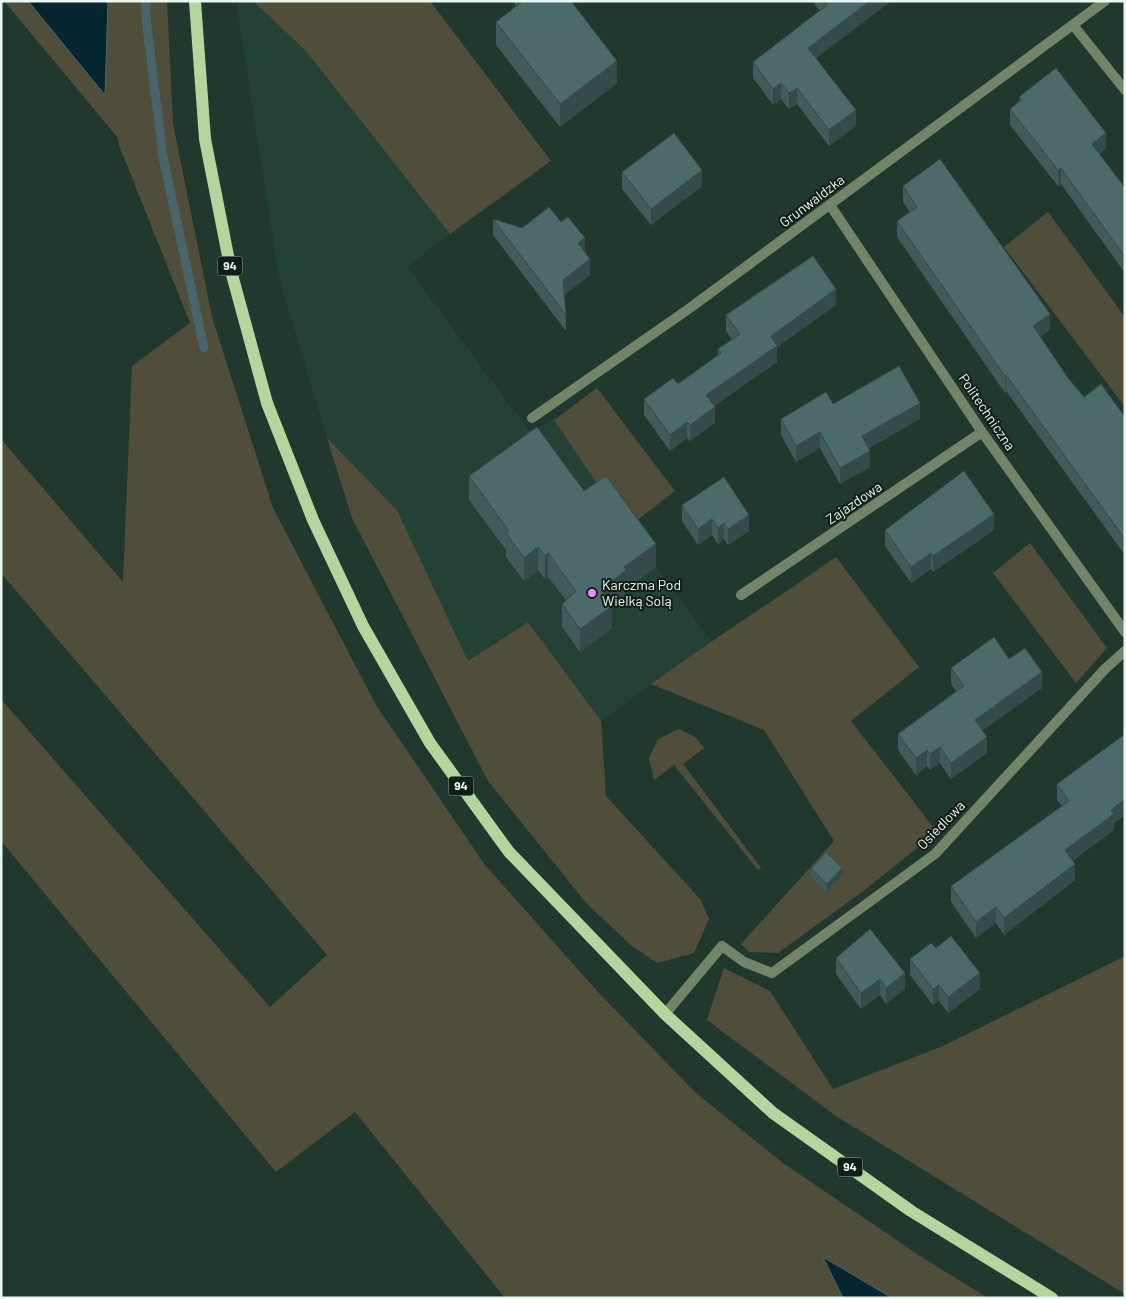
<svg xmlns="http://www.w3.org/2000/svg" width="1126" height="1299" font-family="Barlow,sans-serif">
	<rect width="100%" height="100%" fill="#21382e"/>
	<polygon fill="#234235" points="236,1 253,1 306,51 450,234 407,267 530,432 554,419 627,528 711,641 601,721 528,622 468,661 397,510 327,438 279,278"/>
	<g fill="#504e3a">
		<polygon points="4,1 167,1 173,124 212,317 273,508 376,705 485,865 598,992 696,1093 783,1163 923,1258 988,1298 505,1298 355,1112 276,1172 1,841 1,699 270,1007 327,955 1,573 1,439 123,582 132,366 190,323 119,145 118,138"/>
		<polygon points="253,1 430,1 551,161 450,234 306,51"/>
		<polygon points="1048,212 1125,317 1125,407 1004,247"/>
		<polygon points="597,388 675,491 627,528 554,420"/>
		<polygon points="327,438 397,510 468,661 528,622 601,721 606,796 701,900 709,919 694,953 657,963 632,946 587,904 488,781 352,518"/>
		<polygon points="1030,543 1107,648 1076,683 993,573"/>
		<path d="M 836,557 L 919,667 L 851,721 L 937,832 L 866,889 L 778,953 L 749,952 L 741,944 L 834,841 L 764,730 L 651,684 C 712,640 775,600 836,557 Z"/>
		<polygon points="679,729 695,737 704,748 683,764 761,868 758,870 674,765 654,780 649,758 658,739"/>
		<polygon points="1125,956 1125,1294 836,1116 707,1020 724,968 770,991 833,1089 943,1046"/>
	</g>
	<g fill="#052531" stroke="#4a646b">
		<polygon points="28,1 108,1 105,95"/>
		<polygon points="823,1257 892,1298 843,1298"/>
	</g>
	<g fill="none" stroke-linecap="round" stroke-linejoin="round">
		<polyline stroke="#4a646b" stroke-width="9" points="146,1 146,18 163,157 204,348"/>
		<g stroke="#738469" stroke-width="10">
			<polyline points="1073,25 1125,90"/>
			<polyline points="830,205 982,432 1125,632"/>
			<polyline points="532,418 690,308 1105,1"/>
			<polyline points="741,595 982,432"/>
			<polyline points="665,1014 722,946 744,962 772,973 935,854 1105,669 1125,651"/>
		</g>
		<polyline stroke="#b2d69d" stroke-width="12" points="195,1 205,139 231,271 267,403 313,520 363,626 430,743 509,852 665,1014 773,1113 911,1211 1052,1298"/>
	</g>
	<g fill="#415b5b">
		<polygon points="513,1 571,1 617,83 560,127 496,45 496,22 516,6"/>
		<polygon points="812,1 891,1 816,58 856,126 829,146 797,104 789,109 781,99 773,105 753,78 753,62 820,11"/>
		<polygon points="1019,97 1106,149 1099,154 1125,188 1125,273 1061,184 1058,186 1010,125 1010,109 1019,102"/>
		<polygon points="622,172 702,186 651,225 622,189"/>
		<polygon points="903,186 1050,330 1040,337 1068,378 1084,397 1125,417 1125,555 1006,391 1005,393 897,237 897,221 910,212 903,202"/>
		<polygon points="493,219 585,253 590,275 564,295 566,315 566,331 493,235"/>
		<polygon points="836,305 777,347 777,362 714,406 715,423 690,441 687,438 670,451 644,415 644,399 678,384 718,355 718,349 732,340 726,331 726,315"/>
		<polygon points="833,404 920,419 869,448 870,467 840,484 820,448 796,462 781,435 781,419"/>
		<polygon points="469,476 584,491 656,567 626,589 626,594 612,606 612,629 580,652 562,627 562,604 566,600 548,577 545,579 538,570 524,581 506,557 506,550 469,500"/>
		<polygon points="682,505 749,531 728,545 724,539 718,544 712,535 698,545 682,521"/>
		<polygon points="885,530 994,530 933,572 931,569 911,583 885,546"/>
		<polygon points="1009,659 1042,688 982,730 987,753 951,779 940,763 930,770 927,766 916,775 898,750 898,734 956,691 951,684 951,668"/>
		<polygon points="1125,725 1125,815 1114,823 1114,830 1072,861 1075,880 1004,935 996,923 976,938 951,902 951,886 1062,806 1057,800 1057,784 1123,736 1123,727"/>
		<polygon points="811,869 842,876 827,892 811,877"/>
		<polygon points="936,948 980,989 948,1013 939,1001 933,1005 910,975 910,959"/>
		<polygon points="836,958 905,989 886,1004 880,995 861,1009 836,974"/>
	</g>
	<g fill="#354a4a">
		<polygon points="870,1 891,1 808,64 808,48"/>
		<polygon points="617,61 617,83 560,127 560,104"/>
		<polygon points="781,83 781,99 773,105 773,89"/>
		<polygon points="797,88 797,104 789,109 789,93"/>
		<polygon points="856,110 856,126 829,146 829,130"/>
		<polygon points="1106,133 1106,149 1092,160 1092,144"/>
		<polygon points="1061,168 1061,184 1058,186 1058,170"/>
		<polygon points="702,170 702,186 651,225 651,209"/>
		<polygon points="585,238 585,255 578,243"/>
		<polygon points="590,259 590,275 563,296 563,280"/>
		<polygon points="836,289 836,305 777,347 777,362 706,411 706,395 771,336"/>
		<polygon points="1050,314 1050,330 1033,342 1033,326"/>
		<polygon points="1006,375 1006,391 1005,393 1005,376"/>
		<polygon points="920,403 920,419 862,452 862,436"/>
		<polygon points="715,407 715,423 690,441 690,425"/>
		<polygon points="687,422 687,438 670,451 670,435"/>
		<polygon points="820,432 820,448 796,462 796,446"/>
		<polygon points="870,451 870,467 840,484 840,468"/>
		<polygon points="994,514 994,530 933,572 933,556"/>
		<polygon points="749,515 749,531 728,545 728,529"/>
		<polygon points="712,519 712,535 698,545 698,529"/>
		<polygon points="724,523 724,539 718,544 718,528"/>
		<polygon points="656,544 656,567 626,589 626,594 609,608 612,606 612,629 580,652 580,629 601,590 624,567"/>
		<polygon points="538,547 538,570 524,581 524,558"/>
		<polygon points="548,553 548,577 545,579 545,556"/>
		<polygon points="931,553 931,569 911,583 911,567"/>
		<polygon points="1042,672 1042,688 975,736 975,720"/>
		<polygon points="987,737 987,753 951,779 951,763"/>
		<polygon points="940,747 940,763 930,770 930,754"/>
		<polygon points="927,750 927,766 916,775 916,758"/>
		<polygon points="1125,799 1125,815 1114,823 1114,830 1065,866 1065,850 1111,810"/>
		<polygon points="1075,864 1075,880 1004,935 1004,918"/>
		<polygon points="842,868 842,876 827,892 827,884"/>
		<polygon points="996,907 996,923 976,938 976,922"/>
		<polygon points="905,973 905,989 886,1004 886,988"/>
		<polygon points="980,973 980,989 948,1013 948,997"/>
		<polygon points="880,979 880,995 861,1009 861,993"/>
		<polygon points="939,985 939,1001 933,1005 933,989"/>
	</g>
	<g fill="#4c6a6a" stroke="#354a4a">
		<polygon points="523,1 571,1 617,61 560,104 496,22"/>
		<polygon points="824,1 870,1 808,48 856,110 829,130 797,88 789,93 781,83 773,89 753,62 827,5"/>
		<polygon points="1056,68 1106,133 1092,144 1125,188 1125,257 1061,168 1058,170 1010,109 1021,100 1019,97"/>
		<polygon points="674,133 702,170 651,209 622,172"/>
		<polygon points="940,159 1050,314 1033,326 1068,378 1084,397 1101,384 1125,417 1125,539 1006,375 1005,376 897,221 917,207 903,186"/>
		<polygon points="549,207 561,222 568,217 585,238 578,243 590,259 563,280 566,315 493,219 522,228"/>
		<polygon points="813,256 836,289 771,336 777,346 706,395 715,407 690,425 687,422 670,435 644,399 673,378 678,384 721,353 718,349 740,334 726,315"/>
		<polygon points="899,366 920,403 862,436 870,451 840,468 820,432 796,446 781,419 826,392 833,404"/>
		<polygon points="537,427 584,491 606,476 656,544 624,567 626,570 601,590 612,606 580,629 562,604 576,591 548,553 545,556 538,547 524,558 506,533 509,531 469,476"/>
		<polygon points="964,471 994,514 933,556 931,553 911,567 885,530"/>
		<polygon points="724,477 749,515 728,529 724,523 718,528 712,519 698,529 682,505"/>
		<polygon points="994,637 1009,659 1025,648 1042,672 975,720 987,737 951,763 940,747 930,754 927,750 916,758 898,734 964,686 951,668"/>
		<polygon points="1125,734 1125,799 1111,810 1114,814 1065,850 1075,864 1004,918 996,907 976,922 951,886 1069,801 1057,784"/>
		<polygon points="826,852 842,868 827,884 811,869"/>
		<polygon points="870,929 905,973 886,988 880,979 861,993 836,958"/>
		<polygon points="951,936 980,973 948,997 939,985 933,989 910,959 931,943 936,948"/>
	</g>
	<circle fill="#e98dfd" stroke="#131d18" stroke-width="2" cx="592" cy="593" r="5"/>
	<g text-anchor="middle" stroke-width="4" stroke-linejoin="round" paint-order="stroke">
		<g fill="#131d18" stroke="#aab6b0" stroke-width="1">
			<rect x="217.5" y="256.5" width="25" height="19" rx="4"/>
			<rect x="448.5" y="776.5" width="25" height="19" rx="4"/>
			<rect x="837.5" y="1157.5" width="25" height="19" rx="4"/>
		</g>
		<g font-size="12" font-weight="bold" fill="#eaf8f1">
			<text x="230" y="270">94</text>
			<text x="461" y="790">94</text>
			<text x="850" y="1171">94</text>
		</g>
		<g font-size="14" fill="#eaf8f1" stroke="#131d18">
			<text transform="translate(812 201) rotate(-37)" y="5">Grunwaldzka</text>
			<text transform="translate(987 412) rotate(56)" y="5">Politechniczna</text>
			<text transform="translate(854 503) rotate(-34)" y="5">Zajazdowa</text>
			<text transform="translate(941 825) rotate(-46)" y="5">Osiedlowa</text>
		</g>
		<g font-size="14" fill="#eaf8f1" stroke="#131d18" text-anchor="start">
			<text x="602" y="590">Karczma Pod<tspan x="602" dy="16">Wielką Solą</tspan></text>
		</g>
	</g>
	<rect width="1126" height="1299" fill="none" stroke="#eaf8f1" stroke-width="5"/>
</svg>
